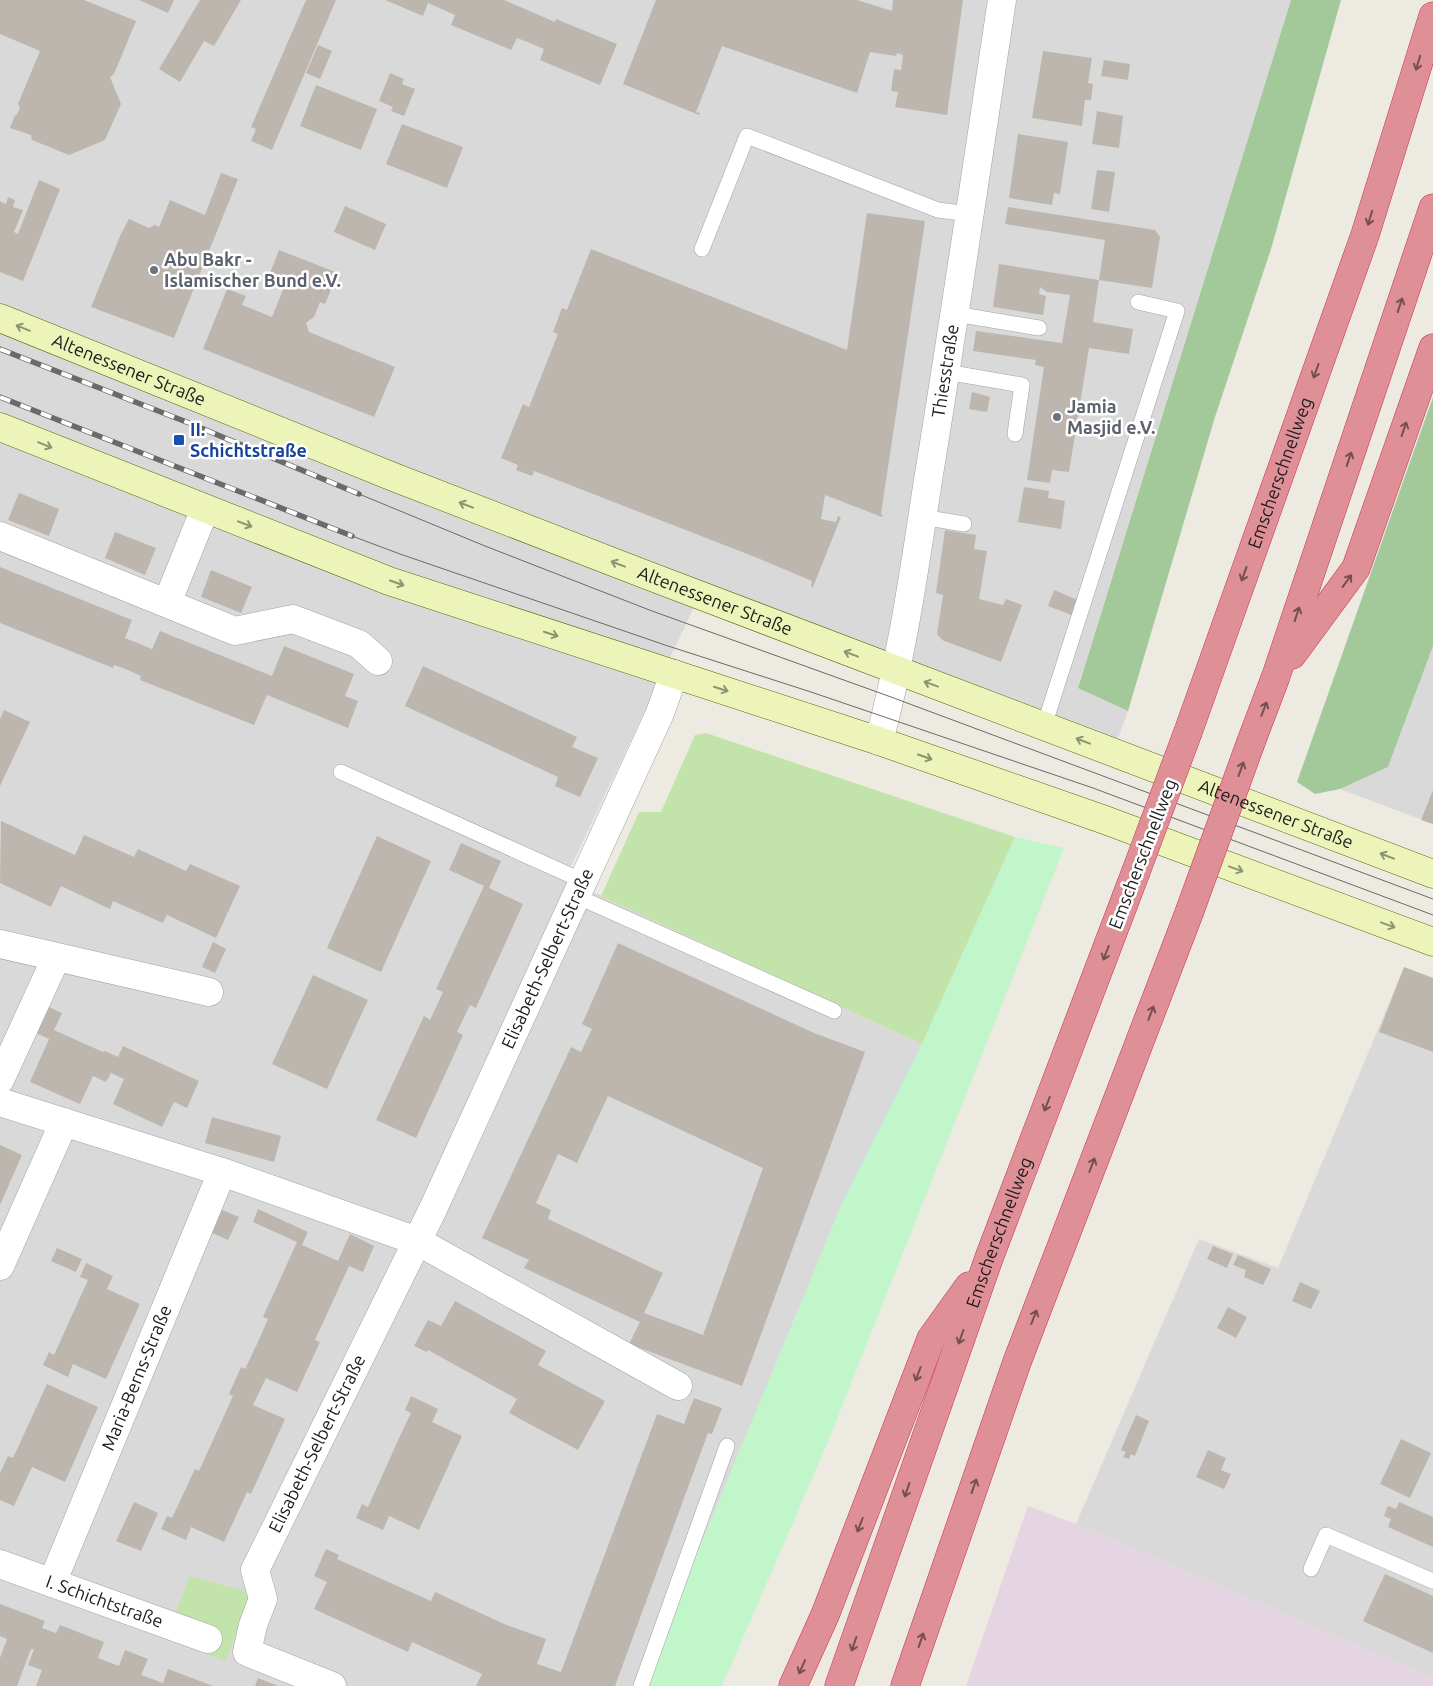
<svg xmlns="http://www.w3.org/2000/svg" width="1433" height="1686" font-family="Ubuntu,sans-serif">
	<rect width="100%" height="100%" fill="#edeae2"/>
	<g fill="#dad9d9">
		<polygon points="0,0 1291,0 1078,687 1128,711 1117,741 704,586 565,879 922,1044 768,1416 652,1686 0,1686"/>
		<polygon points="1433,646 1433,824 1340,789 1388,767"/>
		<polygon points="1404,967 1433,978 1433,1678 1076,1524 1199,1239 1278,1268"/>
	</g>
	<polygon fill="#e5d4e1" points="1028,1506 1076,1524 1433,1678 1433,1686 966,1686"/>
	<g fill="#c2e4ab">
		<polygon points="706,733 1015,837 922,1044 601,896 639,812 661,812 695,735"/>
		<polygon points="190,1576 245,1591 250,1602 225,1661 204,1653 210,1634 174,1617"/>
	</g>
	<g fill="#a3c99a">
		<polygon points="1291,0 1341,0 1271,249 1215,417 1128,711 1078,688"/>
		<polygon points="1433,397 1433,646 1388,767 1340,789 1315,794 1297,782"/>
	</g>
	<polygon fill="#c1f5ca" points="1015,837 1064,848 827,1444 722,1686 642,1686 843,1201 922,1044"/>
	<g fill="#bdb6af" fill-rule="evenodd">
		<polygon points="0,0 84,0 136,21 114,74 110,77 121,104 105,140 69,155 32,140 31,135 10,128 15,115 16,116 20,108 18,104 40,51 0,34"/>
		<polygon points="139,0 174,0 168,13"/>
		<polygon points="200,0 241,0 214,46 204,41 180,82 159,69"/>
		<polygon points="306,0 336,0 272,150 251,141 256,129 251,127"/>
		<polygon points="385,0 504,0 541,16 555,22 556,19 617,44 600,85 540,60 544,49 530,43 517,38 511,50 451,25 455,15 428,3 423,16"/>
		<polygon points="656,0 857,0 892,11 893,0 963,0 947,115 895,107 898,92 891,91 894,69 901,70 903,55 897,53 896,56 870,52 857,93 722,46 696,112 700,113 699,115 623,84"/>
		<polygon points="318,45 332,51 320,79 306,73"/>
		<polygon points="1043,51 1092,58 1088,83 1093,84 1091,100 1085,100 1082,126 1032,118"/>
		<polygon points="1104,60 1130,64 1128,80 1101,76"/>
		<polygon points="390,73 404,79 402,84 415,89 404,116 391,111 393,107 379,101"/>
		<polygon points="316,85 377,109 361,150 300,126"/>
		<polygon points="1097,111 1123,116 1119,148 1092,144"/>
		<polygon points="402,124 463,147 447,188 386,164"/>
		<polygon points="1018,134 1068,142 1060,194 1054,193 1052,205 1009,198"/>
		<polygon points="1097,170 1115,172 1109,212 1091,209"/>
		<polygon points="221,173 238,179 174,338 91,307 121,234 129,219 149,228 155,225 159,227 170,200 205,215"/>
		<polygon points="39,180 60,189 23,281 0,272 0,201 6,204 8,197 15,200 13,207 23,210 14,232 18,234"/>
		<polygon points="345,206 386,224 375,250 334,232"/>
		<polygon points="1008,207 1155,230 1160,237 1152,288 1099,280 1093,322 1133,329 1129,354 1089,348 1069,472 1052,470 1050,483 1027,480 1044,367 1035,365 1036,360 973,351 976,331 1062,343 1070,295 1047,292 1040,287 1039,294 1046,296 1043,315 993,307 999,264 1099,280 1105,240 1005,224"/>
		<polygon points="867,213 925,221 881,514 883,515 882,517 825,495 821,519 836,522 838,516 841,517 813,587 811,587 812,581 755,557 534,471 532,476 516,470 518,465 501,458 523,404 529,407 558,334 553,332 562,308 567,310 591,249 847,350"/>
		<polygon points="279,250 338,273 325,304 320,302 314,317 306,323 309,332 395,367 374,417 203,349 227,289 246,296 242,305 272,317 287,280 270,273"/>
		<polygon points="972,392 990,397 987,412 969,409"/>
		<polygon points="1024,487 1049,491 1048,498 1065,501 1061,529 1018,522"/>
		<polygon points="19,493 59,509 49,536 8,520"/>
		<polygon points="945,530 976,535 974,549 987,551 979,599 1003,605 1006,599 1022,605 1001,662 942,640 937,634 943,595 936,593"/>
		<polygon points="115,532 156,548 145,575 105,558"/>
		<polygon points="0,567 132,620 125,638 152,649 160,631 272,676 284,646 354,674 345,696 358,701 348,728 267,695 254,725 140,680 141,676 128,670 114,665 113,668 0,623"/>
		<polygon points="211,570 252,587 241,613 201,597"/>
		<polygon points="1054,590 1080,601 1074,616 1048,606"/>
		<polygon points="423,666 577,737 572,747 598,758 580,797 555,786 558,777 405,706"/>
		<polygon points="4,710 30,722 0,786 0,719"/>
		<polygon points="1433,790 1433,824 1421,820"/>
		<polygon points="1,821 75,855 84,835 134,857 138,849 186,871 190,864 240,886 216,938 167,915 163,923 113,901 110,909 61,886 51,907 0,883"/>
		<polygon points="377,836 431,861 381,972 327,948"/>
		<polygon points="461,843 501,861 489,888 523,904 476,1008 470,1005 457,1032 463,1035 416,1138 376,1120 424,1016 430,1020 443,992 436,989 484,886 449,870"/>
		<polygon points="213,942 226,949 215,973 202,967"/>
		<path d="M 618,943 L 814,1033 L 865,1052 L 742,1386 L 629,1344 L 640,1322 L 524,1268 L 529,1260 L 482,1238 L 571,1047 L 581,1052 L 592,1029 L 582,1024 ZM 608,1096 L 763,1168 L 703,1335 L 644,1313 L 663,1273 L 548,1219 L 551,1210 L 536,1203 L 558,1154 L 577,1163 Z"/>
		<polygon points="1404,967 1433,978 1433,1052 1379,1032"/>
		<polygon points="313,975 368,1000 327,1089 272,1064"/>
		<polygon points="49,1007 62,1013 54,1030 103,1052 105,1051 118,1057 123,1046 199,1081 187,1108 174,1102 162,1127 113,1104 124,1079 111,1073 106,1082 93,1076 80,1104 30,1082 49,1039 36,1033"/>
		<polygon points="212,1117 281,1136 274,1162 205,1143"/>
		<polygon points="0,1145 22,1155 0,1205"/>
		<polygon points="258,1209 308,1232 302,1245 338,1261 350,1234 374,1246 363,1272 349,1266 315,1340 320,1342 297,1392 266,1378 253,1405 285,1419 251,1494 247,1492 224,1542 191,1527 186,1540 161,1529 167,1516 172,1518 195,1469 199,1471 233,1396 229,1394 241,1367 245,1369 257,1344 268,1319 263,1317 297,1242 253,1222"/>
		<polygon points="222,1210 239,1217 228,1240 212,1233"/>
		<polygon points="1213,1246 1233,1254 1227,1268 1207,1259"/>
		<polygon points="57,1248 82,1259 76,1272 51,1261"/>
		<polygon points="1238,1255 1271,1269 1263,1285 1244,1277 1246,1270 1233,1265"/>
		<polygon points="86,1263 113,1276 107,1289 140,1304 106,1379 73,1364 68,1377 43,1365 49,1352 54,1355 88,1280 80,1277"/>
		<polygon points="1300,1282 1320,1291 1311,1309 1292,1301"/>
		<polygon points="455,1301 546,1351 538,1365 605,1401 578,1450 509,1413 517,1399 428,1350 427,1352 414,1346 428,1320 441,1326"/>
		<polygon points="1228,1307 1247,1317 1236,1338 1217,1328"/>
		<polygon points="47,1384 98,1407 65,1482 32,1467 14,1506 0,1500 0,1473 8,1456 13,1458"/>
		<polygon points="411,1396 438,1409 432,1422 462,1436 419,1530 389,1516 383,1530 356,1518 362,1504 368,1507 400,1436 411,1413 405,1410"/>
		<polygon points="694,1398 722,1408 712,1434 708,1433 615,1686 476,1686 482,1674 412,1642 408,1652 314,1609 327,1582 314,1576 326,1549 339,1555 337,1559 431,1601 435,1592 504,1624 546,1639 537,1664 561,1672 657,1414 684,1424"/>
		<polygon points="1136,1415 1149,1421 1135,1456 1131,1454 1129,1459 1123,1457 1126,1452 1121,1450"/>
		<polygon points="1401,1439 1431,1453 1410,1498 1380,1484"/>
		<polygon points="1208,1450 1226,1458 1221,1470 1231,1474 1224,1489 1196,1477"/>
		<polygon points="134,1502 158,1513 141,1551 116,1541"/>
		<polygon points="1399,1502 1433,1517 1433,1547 1388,1527 1391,1519 1384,1516 1388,1506 1396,1509"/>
		<polygon points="1385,1574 1433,1596 1433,1653 1363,1621"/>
		<polygon points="0,1604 45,1621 42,1628 56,1633 60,1625 104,1642 98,1658 119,1666 125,1650 148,1659 141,1675 163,1683 168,1669 213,1686 36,1686 42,1670 28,1665 34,1649 31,1649 17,1686 0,1686 0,1658 7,1639 0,1636"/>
		<polygon points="258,1678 278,1686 255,1686"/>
	</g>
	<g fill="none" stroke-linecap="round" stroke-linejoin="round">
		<defs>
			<g id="service">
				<polyline points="702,249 747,136 938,210 970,214"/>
				<polyline points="955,314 1039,328"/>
				<polyline points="946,372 1022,385 1015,434"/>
				<polyline points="922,517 964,524"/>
				<polyline points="1044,726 1177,311 1138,302"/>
				<polyline points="341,772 583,881"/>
				<polyline points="576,896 834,1011"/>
				<polyline points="1311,1569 1326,1535 1433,1581"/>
				<polyline points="641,1686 727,1446"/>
			</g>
			<g id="minor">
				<polyline points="0,536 235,631 293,619 359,644 378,661"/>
				<polyline points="167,603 205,509"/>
				<path id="s1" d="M 879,741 C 903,653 915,564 929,474 C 955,316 978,158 1002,0"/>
				<polyline points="0,944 209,992"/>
				<polyline points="0,1080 56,958"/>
				<polyline points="0,1102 222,1172 417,1241 678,1386"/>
				<polyline points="0,1266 64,1122"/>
				<path id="s2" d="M 0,1564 L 208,1639"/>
				<path id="s3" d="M 52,1583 L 222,1172"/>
				<path id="s4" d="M 332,1686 L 247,1652 L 253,1625 L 263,1599 L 255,1570 L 433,1209 L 660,713 L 674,674"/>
			</g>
			<g id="secondary">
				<path id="s5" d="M 0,318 L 396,478 L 644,574 L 1433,874"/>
				<polyline points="0,427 389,581 879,741 1105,820 1433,942"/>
			</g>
			<g id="motorway">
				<polyline points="1292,655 1356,568 1433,348"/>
				<path id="s6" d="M 1188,732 L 1365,235 L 1433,16"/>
				<polyline points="1251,742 1276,676 1433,208"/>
				<polyline points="793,1686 825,1615 931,1339 969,1286"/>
				<path id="s7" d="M 839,1686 L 989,1258 L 1135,874"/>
				<polyline points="905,1686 1017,1362 1189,913"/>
			</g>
		</defs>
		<use href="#service" stroke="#a3a3a3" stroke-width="16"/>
		<use href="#minor" stroke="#a3a3a3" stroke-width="29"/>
		<use href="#secondary" stroke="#57690c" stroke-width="29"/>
		<use href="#motorway" stroke="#c93057" stroke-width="29"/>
		<use href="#service" stroke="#fff" stroke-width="15"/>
		<use href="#minor" stroke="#fff" stroke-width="28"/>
		<use href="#secondary" stroke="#ecf4b9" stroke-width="28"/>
		<use href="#motorway" stroke="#df8f96" stroke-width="28"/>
		<g stroke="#6a6a6a" stroke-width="1">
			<polyline points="359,494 485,546 652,611 891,697 1433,899"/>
			<polyline points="352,536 400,554 665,645 811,692 1093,788 1433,915"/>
		</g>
		<defs>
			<g id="rail">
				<polyline points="0,349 189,423 359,494"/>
				<polyline points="0,397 352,536"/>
			</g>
		</defs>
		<use href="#rail" stroke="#6a6a6a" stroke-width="5.5"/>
		<use href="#rail" stroke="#fff" stroke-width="4" stroke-dasharray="11" stroke-linecap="butt"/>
		<defs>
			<g id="motorway-bridge">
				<polyline points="1135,874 1188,732"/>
				<polyline points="1189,913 1251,742"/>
			</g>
		</defs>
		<use href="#motorway-bridge" stroke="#c93057" stroke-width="29" stroke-linecap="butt"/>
		<use href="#motorway-bridge" stroke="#df8f96" stroke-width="28"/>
	</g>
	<defs><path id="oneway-shaft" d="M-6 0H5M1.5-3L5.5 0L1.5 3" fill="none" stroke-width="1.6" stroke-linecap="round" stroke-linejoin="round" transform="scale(1.25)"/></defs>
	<g stroke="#745053">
		<use href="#oneway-shaft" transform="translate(1418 63) rotate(107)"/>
		<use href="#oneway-shaft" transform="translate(1370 218) rotate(107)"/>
		<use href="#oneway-shaft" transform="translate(1400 305) rotate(-72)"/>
		<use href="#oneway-shaft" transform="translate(1316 371) rotate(110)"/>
		<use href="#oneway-shaft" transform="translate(1404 429) rotate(-71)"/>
		<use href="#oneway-shaft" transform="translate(1349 459) rotate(-72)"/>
		<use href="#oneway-shaft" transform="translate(1244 574) rotate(110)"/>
		<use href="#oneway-shaft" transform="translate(1347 581) rotate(-54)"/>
		<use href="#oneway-shaft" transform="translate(1297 614) rotate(-72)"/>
		<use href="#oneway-shaft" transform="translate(1264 709) rotate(-69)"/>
		<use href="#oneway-shaft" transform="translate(1241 769) rotate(-70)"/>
		<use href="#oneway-shaft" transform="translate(1106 953) rotate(111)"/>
		<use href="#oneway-shaft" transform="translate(1151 1013) rotate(-69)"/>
		<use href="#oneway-shaft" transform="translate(1047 1104) rotate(111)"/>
		<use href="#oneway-shaft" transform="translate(1092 1165) rotate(-69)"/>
		<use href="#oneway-shaft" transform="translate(1034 1317) rotate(-69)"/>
		<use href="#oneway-shaft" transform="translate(961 1337) rotate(109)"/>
		<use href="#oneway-shaft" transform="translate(918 1374) rotate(111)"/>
		<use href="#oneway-shaft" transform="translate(974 1486) rotate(-71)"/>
		<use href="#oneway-shaft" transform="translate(907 1490) rotate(109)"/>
		<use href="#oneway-shaft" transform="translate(860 1525) rotate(111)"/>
		<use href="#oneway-shaft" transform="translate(921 1640) rotate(-71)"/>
		<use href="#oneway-shaft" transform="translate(854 1644) rotate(109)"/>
		<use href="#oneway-shaft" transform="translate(802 1667) rotate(114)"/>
	</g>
	<g stroke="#8e9372">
		<use href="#oneway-shaft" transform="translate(23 328) rotate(-158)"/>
		<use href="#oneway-shaft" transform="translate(45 445) rotate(22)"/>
		<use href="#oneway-shaft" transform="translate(466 505) rotate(-159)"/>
		<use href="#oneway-shaft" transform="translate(245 524) rotate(21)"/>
		<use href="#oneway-shaft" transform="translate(618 564) rotate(-159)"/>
		<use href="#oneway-shaft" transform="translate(397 583) rotate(19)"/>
		<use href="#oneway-shaft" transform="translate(551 634) rotate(18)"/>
		<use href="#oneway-shaft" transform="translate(851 654) rotate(-159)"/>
		<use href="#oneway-shaft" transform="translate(931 684) rotate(-160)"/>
		<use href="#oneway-shaft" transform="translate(721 689) rotate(18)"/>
		<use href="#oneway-shaft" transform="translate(1083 741) rotate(-159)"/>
		<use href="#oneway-shaft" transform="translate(925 757) rotate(19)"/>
		<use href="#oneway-shaft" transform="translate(1387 856) rotate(-159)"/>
		<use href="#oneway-shaft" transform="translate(1236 869) rotate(20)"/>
		<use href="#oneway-shaft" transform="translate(1388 925) rotate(20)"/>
	</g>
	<g fill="#6b7280" stroke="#fff" stroke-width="2">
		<circle cx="154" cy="270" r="5"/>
		<circle cx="1057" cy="417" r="5"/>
	</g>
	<rect fill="#1a4fb4" stroke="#fff" stroke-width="2" x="173" y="434" width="12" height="12" rx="2.5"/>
	<g text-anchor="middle" stroke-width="5" stroke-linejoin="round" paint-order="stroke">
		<g font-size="18" font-weight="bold" fill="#5b616d" stroke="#fff" text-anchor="start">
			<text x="164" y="266">Abu Bakr -<tspan x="164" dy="21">Islamischer Bund e.V.</tspan></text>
			<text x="1067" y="413">Jamia<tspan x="1067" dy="21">Masjid e.V.</tspan></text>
		</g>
		<g font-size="18" fill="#1c1c1c" stroke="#fff">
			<text dy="6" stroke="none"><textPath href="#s5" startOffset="139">Altenessener Straße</textPath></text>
			<text dy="6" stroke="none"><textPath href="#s1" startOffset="376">Thiesstraße</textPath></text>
			<text dy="6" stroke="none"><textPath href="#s6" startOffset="275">Emscherschnellweg</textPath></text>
			<text dy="6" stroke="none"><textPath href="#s5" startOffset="769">Altenessener Straße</textPath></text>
			<text dy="6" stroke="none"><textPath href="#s5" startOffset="1369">Altenessener Straße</textPath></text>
			<text transform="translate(1143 854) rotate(-69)" y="6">Emscherschnellweg</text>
			<text dy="6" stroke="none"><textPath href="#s4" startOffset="855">Elisabeth-Selbert-Straße</textPath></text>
			<text dy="6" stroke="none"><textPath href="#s7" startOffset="481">Emscherschnellweg</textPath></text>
			<text dy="6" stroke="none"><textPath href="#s3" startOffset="222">Maria-Berns-Straße</textPath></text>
			<text dy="6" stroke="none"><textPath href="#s4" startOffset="318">Elisabeth-Selbert-Straße</textPath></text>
			<text dy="6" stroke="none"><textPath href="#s2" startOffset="111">I. Schichtstraße</textPath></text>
		</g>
		<g font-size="18" font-weight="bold" fill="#164399" stroke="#fff" text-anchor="start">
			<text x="190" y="436">II.<tspan x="190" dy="21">Schichtstraße</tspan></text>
		</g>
	</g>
</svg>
